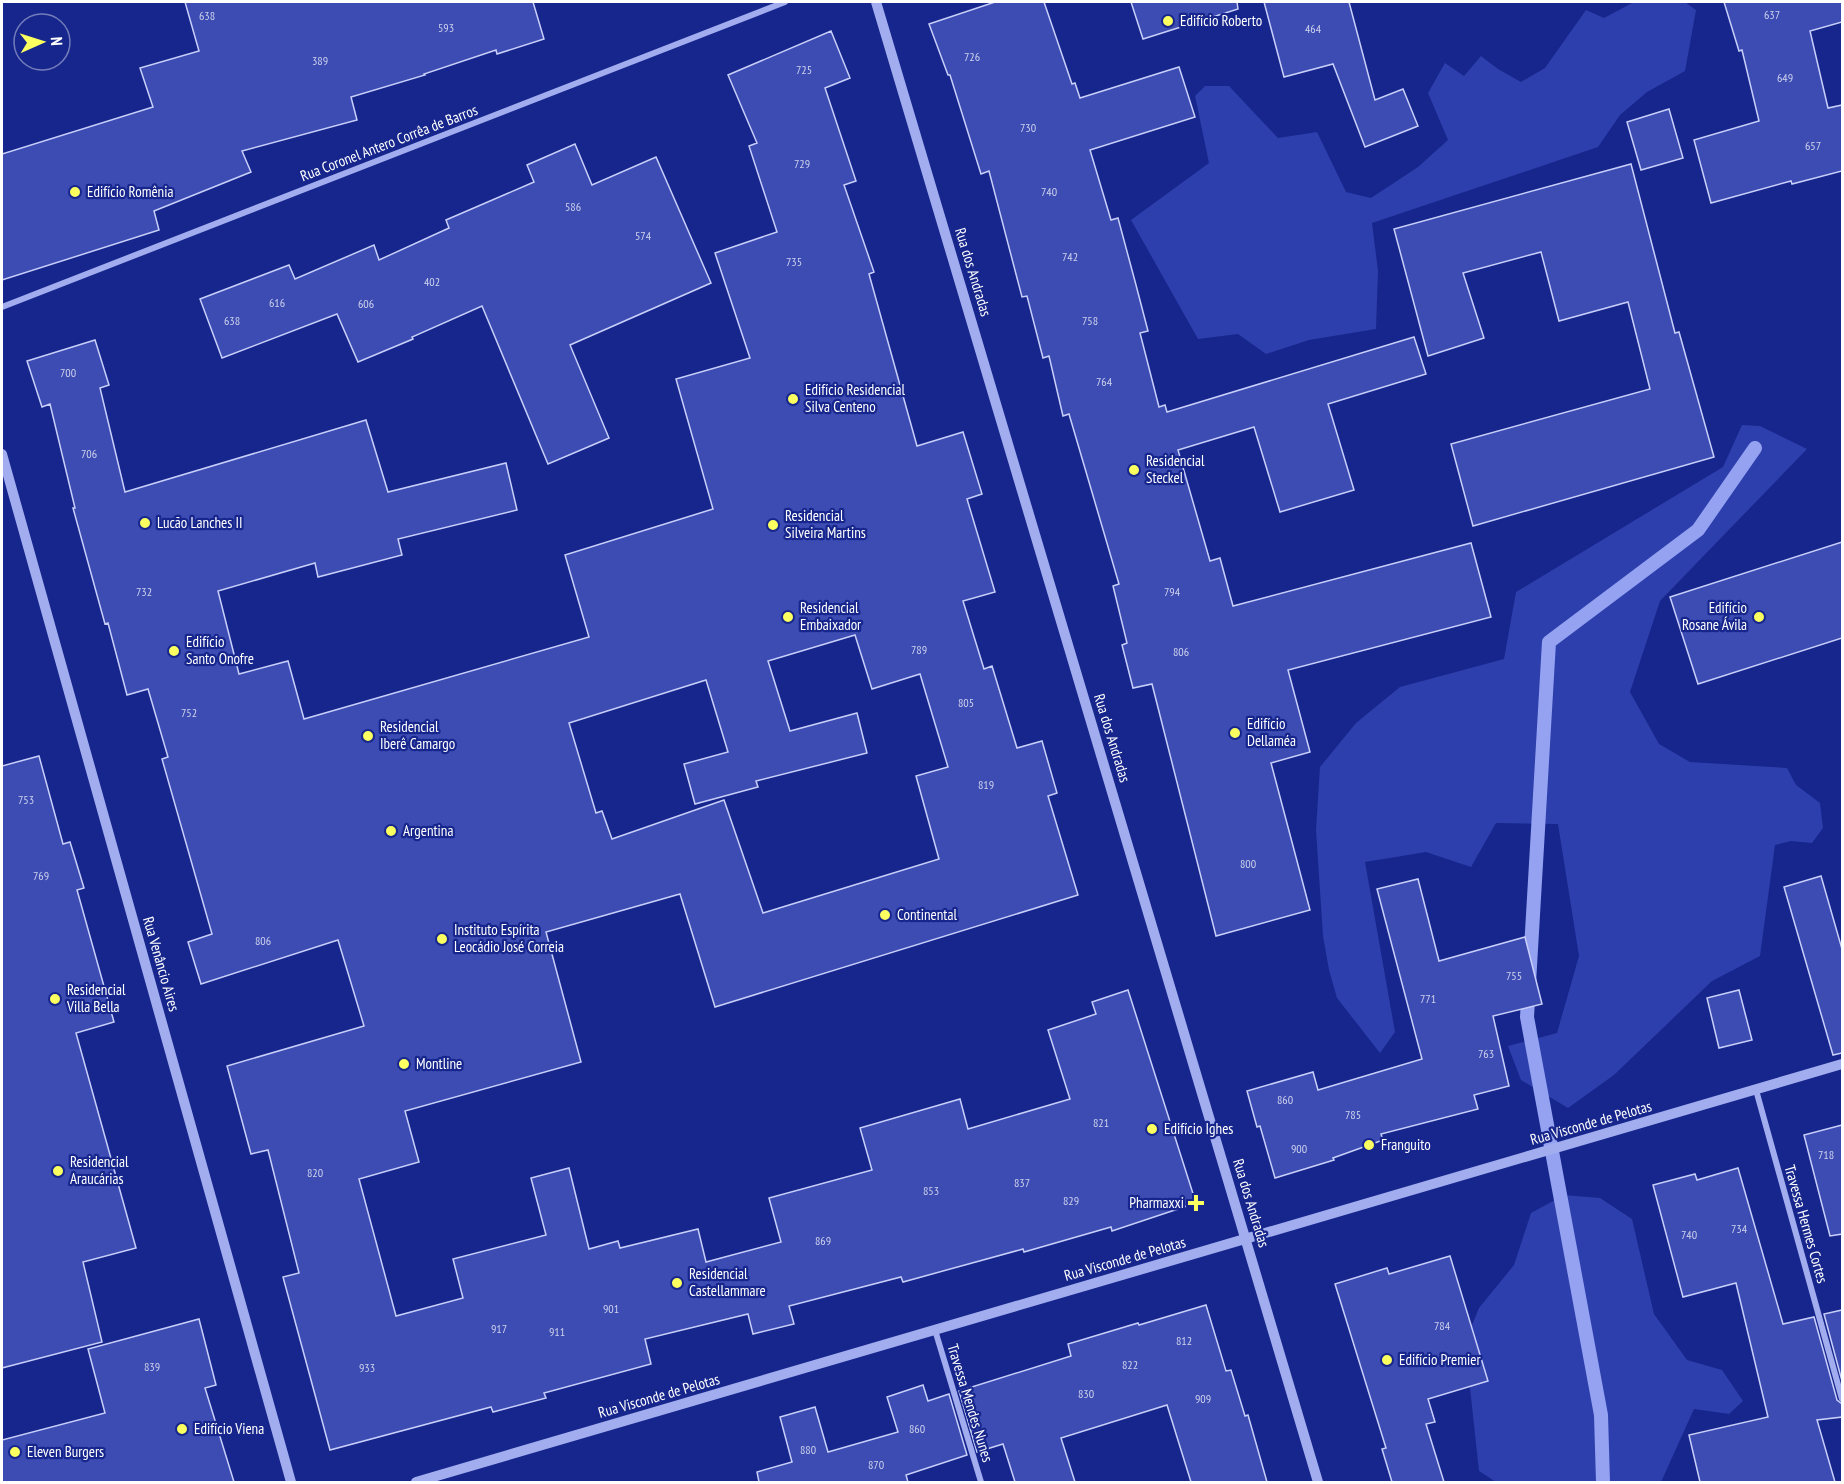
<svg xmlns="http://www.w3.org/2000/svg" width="1844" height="1484" font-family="'PT Sans Narrow',sans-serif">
	<rect width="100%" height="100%" fill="#17268c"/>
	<g fill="#2d3fad">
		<polygon points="1634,2 1685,2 1696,10 1685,71 1647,92 1620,115 1598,147 1372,223 1378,271 1376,329 1309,340 1266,354 1238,334 1198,339 1131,220 1209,163 1195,96 1205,86 1229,86 1278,138 1317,132 1346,192 1371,198 1418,167 1448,140 1428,93 1445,63 1464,76 1481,56 1498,69 1521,82 1545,68 1586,10 1604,18"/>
		<polygon points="1742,425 1760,426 1807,449 1660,601 1630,692 1659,744 1690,762 1787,768 1796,785 1820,803 1823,828 1812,843 1791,841 1775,845 1760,956 1712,981 1614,1075 1568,1108 1521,1080 1508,1046 1557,1033 1579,956 1558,824 1496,823 1471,867 1426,852 1365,862 1395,1032 1380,1053 1337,998 1329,970 1323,936 1316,830 1320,767 1356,723 1400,687 1504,659 1516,592 1723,467"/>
		<polygon points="1564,1195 1600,1198 1632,1219 1654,1314 1687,1360 1722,1370 1743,1401 1729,1414 1694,1409 1661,1482 1496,1482 1479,1471 1465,1342 1479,1308 1514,1265 1531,1213"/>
	</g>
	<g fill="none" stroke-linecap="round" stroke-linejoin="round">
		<polyline stroke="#94a2f1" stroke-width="14" points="1603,1482 1601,1415 1527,1017 1549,642 1698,530 1755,448"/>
	</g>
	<g fill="#3c4cb3" stroke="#c8cffa" stroke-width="1.5" fill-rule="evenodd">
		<polygon points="185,2 533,2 544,39 497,54 496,50 424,74 425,75 351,97 357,120 242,151 251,172 154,211 159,230 2,280 2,154 153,107 140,68 199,51"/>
		<polygon points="995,2 1044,2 1072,84 1075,83 1080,98 1179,67 1195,117 1090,150 1111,220 1118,218 1136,285 1148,331 1140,333 1159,407 1165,405 1167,412 1414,337 1426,374 1328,404 1354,490 1280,512 1254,427 1178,450 1210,561 1220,558 1233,606 1471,543 1491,617 1288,670 1310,752 1271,763 1310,910 1216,936 1152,684 1133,688 1122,645 1127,643 1113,586 1119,584 1069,414 1063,416 1049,356 1043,358 1027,296 1022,297 989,171 981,174 950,75 948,75 929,24"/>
		<polygon points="1131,2 1237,2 1238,9 1143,39"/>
		<polygon points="1264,2 1349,2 1375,100 1403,89 1418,126 1365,147 1333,64 1284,77"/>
		<polygon points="1724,2 1842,2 1842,22 1810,31 1828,108 1842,105 1842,171 1792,184 1791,181 1711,203 1694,140 1759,121 1742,50 1739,51"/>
		<path d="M 831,31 L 850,78 L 825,88 L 856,181 L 844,185 L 874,272 L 869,274 L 917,446 L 963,432 L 982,494 L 967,499 L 995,592 L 963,601 L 984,669 L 992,666 L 1017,748 L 1042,741 L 1057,793 L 1048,796 L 1078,895 L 715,1007 L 680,894 L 546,932 L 581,1062 L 405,1111 L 419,1162 L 359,1179 L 396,1316 L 463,1298 L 453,1259 L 546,1235 L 531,1178 L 569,1168 L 589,1249 L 618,1241 L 620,1248 L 698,1229 L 706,1262 L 781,1242 L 769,1198 L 872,1170 L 860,1128 L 960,1099 L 968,1129 L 1070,1099 L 1048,1030 L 1096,1014 L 1092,1002 L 1128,990 L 1196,1203 L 1112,1231 L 1111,1227 L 1024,1252 L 1023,1249 L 903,1282 L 901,1277 L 789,1306 L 794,1324 L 753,1334 L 748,1314 L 645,1339 L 651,1364 L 544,1393 L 546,1398 L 493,1412 L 491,1407 L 330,1450 L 283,1277 L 299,1273 L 268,1150 L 251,1154 L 227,1066 L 364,1026 L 338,940 L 201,984 L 188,942 L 212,934 L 162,759 L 168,757 L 148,689 L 127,695 L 108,623 L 105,624 L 73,508 L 75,508 L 50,404 L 42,407 L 27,361 L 95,340 L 109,385 L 100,388 L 125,492 L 366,420 L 388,492 L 506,463 L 517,510 L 398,539 L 402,555 L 318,577 L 315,563 L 218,591 L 239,674 L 288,661 L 304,719 L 589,637 L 565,555 L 713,509 L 676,379 L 750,358 L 715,253 L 777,232 L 749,146 L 757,143 L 728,75 ZM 855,635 L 872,689 L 920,674 L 948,767 L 916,776 L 939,859 L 763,913 L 724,800 L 612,839 L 602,811 L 596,813 L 569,723 L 706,680 L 728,752 L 684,764 L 695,804 L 758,787 L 756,781 L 867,753 L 857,713 L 790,731 L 768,661 Z"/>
		<polygon points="1669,109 1683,158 1641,170 1627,122"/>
		<polygon points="575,144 592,185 656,157 711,283 570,345 609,438 548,464 482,306 412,337 413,339 358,362 337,314 222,358 200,299 289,265 295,279 374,245 379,260 449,228 446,220 534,182 527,165"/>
		<polygon points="1631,164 1675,333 1679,332 1714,457 1473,526 1451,444 1650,389 1628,302 1559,321 1541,252 1463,273 1484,338 1428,356 1394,229"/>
		<polygon points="1842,542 1842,638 1698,684 1670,597"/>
		<polygon points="39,756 63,844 70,842 84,888 77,890 114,1022 76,1033 136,1248 83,1262 102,1342 2,1368 2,766"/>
		<polygon points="1821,876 1842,949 1842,1053 1833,1055 1784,887"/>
		<polygon points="1418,879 1439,961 1525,937 1542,1004 1493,1016 1509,1086 1474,1095 1478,1109 1381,1134 1383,1140 1333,1158 1334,1160 1275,1178 1260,1126 1257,1127 1247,1091 1313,1072 1318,1090 1422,1059 1377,889"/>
		<polygon points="1739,990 1752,1040 1719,1048 1707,998"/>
		<polygon points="1842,1125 1842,1234 1830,1236 1804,1135"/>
		<polygon points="1738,1168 1783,1324 1814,1317 1837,1400 1842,1404 1842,1417 1817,1420 1835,1482 1700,1482 1689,1435 1768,1417 1736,1283 1683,1297 1653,1185 1695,1174 1697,1180"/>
		<polygon points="1450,1256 1488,1381 1428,1399 1435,1422 1426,1424 1444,1482 1392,1482 1382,1449 1386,1448 1335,1284 1387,1268 1389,1274"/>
		<polygon points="1206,1305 1226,1371 1231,1370 1245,1416 1248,1415 1267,1482 1191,1482 1167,1405 1061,1438 1075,1482 1015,1482 1003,1444 977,1452 959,1391 1071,1356 1068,1344 1138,1323 1139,1325"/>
		<polygon points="1842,1310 1842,1381 1824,1314"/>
		<polygon points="199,1319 216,1385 205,1388 234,1482 2,1482 2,1440 105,1413 88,1349"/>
		<polygon points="923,1385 928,1401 949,1394 967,1455 906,1475 908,1482 759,1482 757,1472 792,1462 780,1417 815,1407 828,1452 898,1432 887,1397"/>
	</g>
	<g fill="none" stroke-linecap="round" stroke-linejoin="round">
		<g stroke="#a2adef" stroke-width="6">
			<polyline points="2,307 785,2"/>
			<polyline points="1756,1090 1842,1399"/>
			<polyline points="935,1330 981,1482"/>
		</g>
		<g stroke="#a2adef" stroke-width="10">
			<polyline points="876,2 1318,1482"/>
			<polyline points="2,454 291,1482"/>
			<polyline points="416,1482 1842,1064"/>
		</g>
	</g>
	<g fill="#fbff60" stroke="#17268c" stroke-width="2">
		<circle cx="1168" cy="21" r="6"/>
		<circle cx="75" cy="192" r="6"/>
		<circle cx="793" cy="399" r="6"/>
		<circle cx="1134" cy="470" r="6"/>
		<circle cx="145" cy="523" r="6"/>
		<circle cx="773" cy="525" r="6"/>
		<circle cx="788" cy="617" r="6"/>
		<circle cx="1759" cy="617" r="6"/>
		<circle cx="174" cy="651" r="6"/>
		<circle cx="1235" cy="733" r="6"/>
		<circle cx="368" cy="736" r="6"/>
		<circle cx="391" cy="831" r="6"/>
		<circle cx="885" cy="915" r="6"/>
		<circle cx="442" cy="939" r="6"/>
		<circle cx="55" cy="999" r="6"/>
		<circle cx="404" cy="1064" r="6"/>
		<circle cx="1152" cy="1129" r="6"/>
		<circle cx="1369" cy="1145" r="6"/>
		<circle cx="58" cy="1171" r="6"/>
		<path d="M1193 1194h6v6h6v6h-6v6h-6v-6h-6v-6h6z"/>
		<circle cx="677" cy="1283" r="6"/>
		<circle cx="1387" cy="1360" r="6"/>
		<circle cx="182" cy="1429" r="6"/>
		<circle cx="15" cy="1452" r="6"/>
	</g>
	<g text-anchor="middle" stroke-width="4.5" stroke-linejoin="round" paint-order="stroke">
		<g font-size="12" fill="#ced2ec">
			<text x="1772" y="19">637</text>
			<text x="207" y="20">638</text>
			<text x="446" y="32">593</text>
			<text x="1313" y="33">464</text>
			<text x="972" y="61">726</text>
			<text x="320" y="65">389</text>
			<text x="804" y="74">725</text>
			<text x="1785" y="82">649</text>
			<text x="1028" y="132">730</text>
			<text x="1813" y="150">657</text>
			<text x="802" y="168">729</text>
			<text x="1049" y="196">740</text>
			<text x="573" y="211">586</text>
			<text x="643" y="240">574</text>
			<text x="1070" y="261">742</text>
			<text x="794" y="266">735</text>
			<text x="432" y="286">402</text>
			<text x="277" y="307">616</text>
			<text x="366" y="308">606</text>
			<text x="232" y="325">638</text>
			<text x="1090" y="325">758</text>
			<text x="68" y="377">700</text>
			<text x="1104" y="386">764</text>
			<text x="89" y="458">706</text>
			<text x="144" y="596">732</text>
			<text x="1172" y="596">794</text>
			<text x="919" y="654">789</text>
			<text x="1181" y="656">806</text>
			<text x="966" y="707">805</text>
			<text x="189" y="717">752</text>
			<text x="986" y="789">819</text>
			<text x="26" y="804">753</text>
			<text x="1248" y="868">800</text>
			<text x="41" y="880">769</text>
			<text x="263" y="945">806</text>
			<text x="1514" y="980">755</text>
			<text x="1428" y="1003">771</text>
			<text x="1486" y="1058">763</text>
			<text x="1285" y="1104">860</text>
			<text x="1353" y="1119">785</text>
			<text x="1101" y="1127">821</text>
			<text x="1299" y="1153">900</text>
			<text x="1826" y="1159">718</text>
			<text x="315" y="1177">820</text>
			<text x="1022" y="1187">837</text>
			<text x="931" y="1195">853</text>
			<text x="1071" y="1205">829</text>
			<text x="1739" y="1233">734</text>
			<text x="1689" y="1239">740</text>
			<text x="823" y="1245">869</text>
			<text x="611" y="1313">901</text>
			<text x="1442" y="1330">784</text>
			<text x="499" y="1333">917</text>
			<text x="557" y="1336">911</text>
			<text x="1184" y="1345">812</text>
			<text x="1130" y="1369">822</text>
			<text x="152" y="1371">839</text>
			<text x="367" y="1372">933</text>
			<text x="1086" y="1398">830</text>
			<text x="1203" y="1403">909</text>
			<text x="917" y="1433">860</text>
			<text x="808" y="1454">880</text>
			<text x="876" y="1469">870</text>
		</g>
		<g font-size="15" fill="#fff" stroke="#17268c" text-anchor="start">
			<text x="1180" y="26">Edifício Roberto</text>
			<text x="87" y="197">Edifício Romênia</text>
			<text x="805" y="395">Edifício Residencial<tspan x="805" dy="17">Silva Centeno</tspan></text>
			<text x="1146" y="466">Residencial<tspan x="1146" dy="17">Steckel</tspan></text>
			<text x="785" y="521">Residencial<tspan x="785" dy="17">Silveira Martins</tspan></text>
			<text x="157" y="528">Lucão Lanches II</text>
			<text x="800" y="613">Residencial<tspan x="800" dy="17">Embaixador</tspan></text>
			<text x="1747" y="613" text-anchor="end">Edifício<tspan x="1747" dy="17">Rosane Ávila</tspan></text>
			<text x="186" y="647">Edifício<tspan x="186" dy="17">Santo Onofre</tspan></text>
			<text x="1247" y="729">Edifício<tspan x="1247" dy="17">Dellaméa</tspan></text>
			<text x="380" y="732">Residencial<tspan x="380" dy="17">Iberê Camargo</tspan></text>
			<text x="403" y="836">Argentina</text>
			<text x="897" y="920">Continental</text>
			<text x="454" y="935">Instituto Espírita<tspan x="454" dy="17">Leocádio José Correia</tspan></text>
			<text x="67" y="995">Residencial<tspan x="67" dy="17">Villa Bella</tspan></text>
			<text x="416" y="1069">Montline</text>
			<text x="1164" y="1134">Edifício Ighes</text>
			<text x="1381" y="1150">Franguito</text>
			<text x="70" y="1167">Residencial<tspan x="70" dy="17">Araucárias</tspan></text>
			<text x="1184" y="1208" text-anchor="end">Pharmaxxi</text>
			<text x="689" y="1279">Residencial<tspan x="689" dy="17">Castellammare</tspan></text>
			<text x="1399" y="1365">Edifício Premier</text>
			<text x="194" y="1434">Edifício Viena</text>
			<text x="27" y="1457">Eleven Burgers</text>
		</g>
		<g font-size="15" fill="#fff" stroke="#17268c">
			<text transform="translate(389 143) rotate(-21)" y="5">Rua Coronel Antero Corrêa de Barros</text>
			<text transform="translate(973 272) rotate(73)" y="5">Rua dos Andradas</text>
			<text transform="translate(1112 738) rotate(73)" y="5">Rua dos Andradas</text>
			<text transform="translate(161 964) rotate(74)" y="5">Rua Venâncio Aires</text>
			<text transform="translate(1591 1123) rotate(-16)" y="5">Rua Visconde de Pelotas</text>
			<text transform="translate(1251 1203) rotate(73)" y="5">Rua dos Andradas</text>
			<text transform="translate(1806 1224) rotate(74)" y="5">Travessa Hermes Cortes</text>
			<text transform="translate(1125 1259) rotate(-16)" y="5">Rua Visconde de Pelotas</text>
			<text transform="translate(659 1396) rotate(-16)" y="5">Rua Visconde de Pelotas</text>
			<text transform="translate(970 1403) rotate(73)" y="5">Travessa Mendes Nunes</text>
		</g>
	</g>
	<rect width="1844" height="1484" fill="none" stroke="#ffffff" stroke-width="6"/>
	<g transform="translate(42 42) rotate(87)"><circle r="28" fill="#17268c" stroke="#747dba" stroke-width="1.5"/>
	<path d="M0-4.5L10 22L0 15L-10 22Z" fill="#fbff60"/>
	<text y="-9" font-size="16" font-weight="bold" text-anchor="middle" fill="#ffffff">N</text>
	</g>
</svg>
